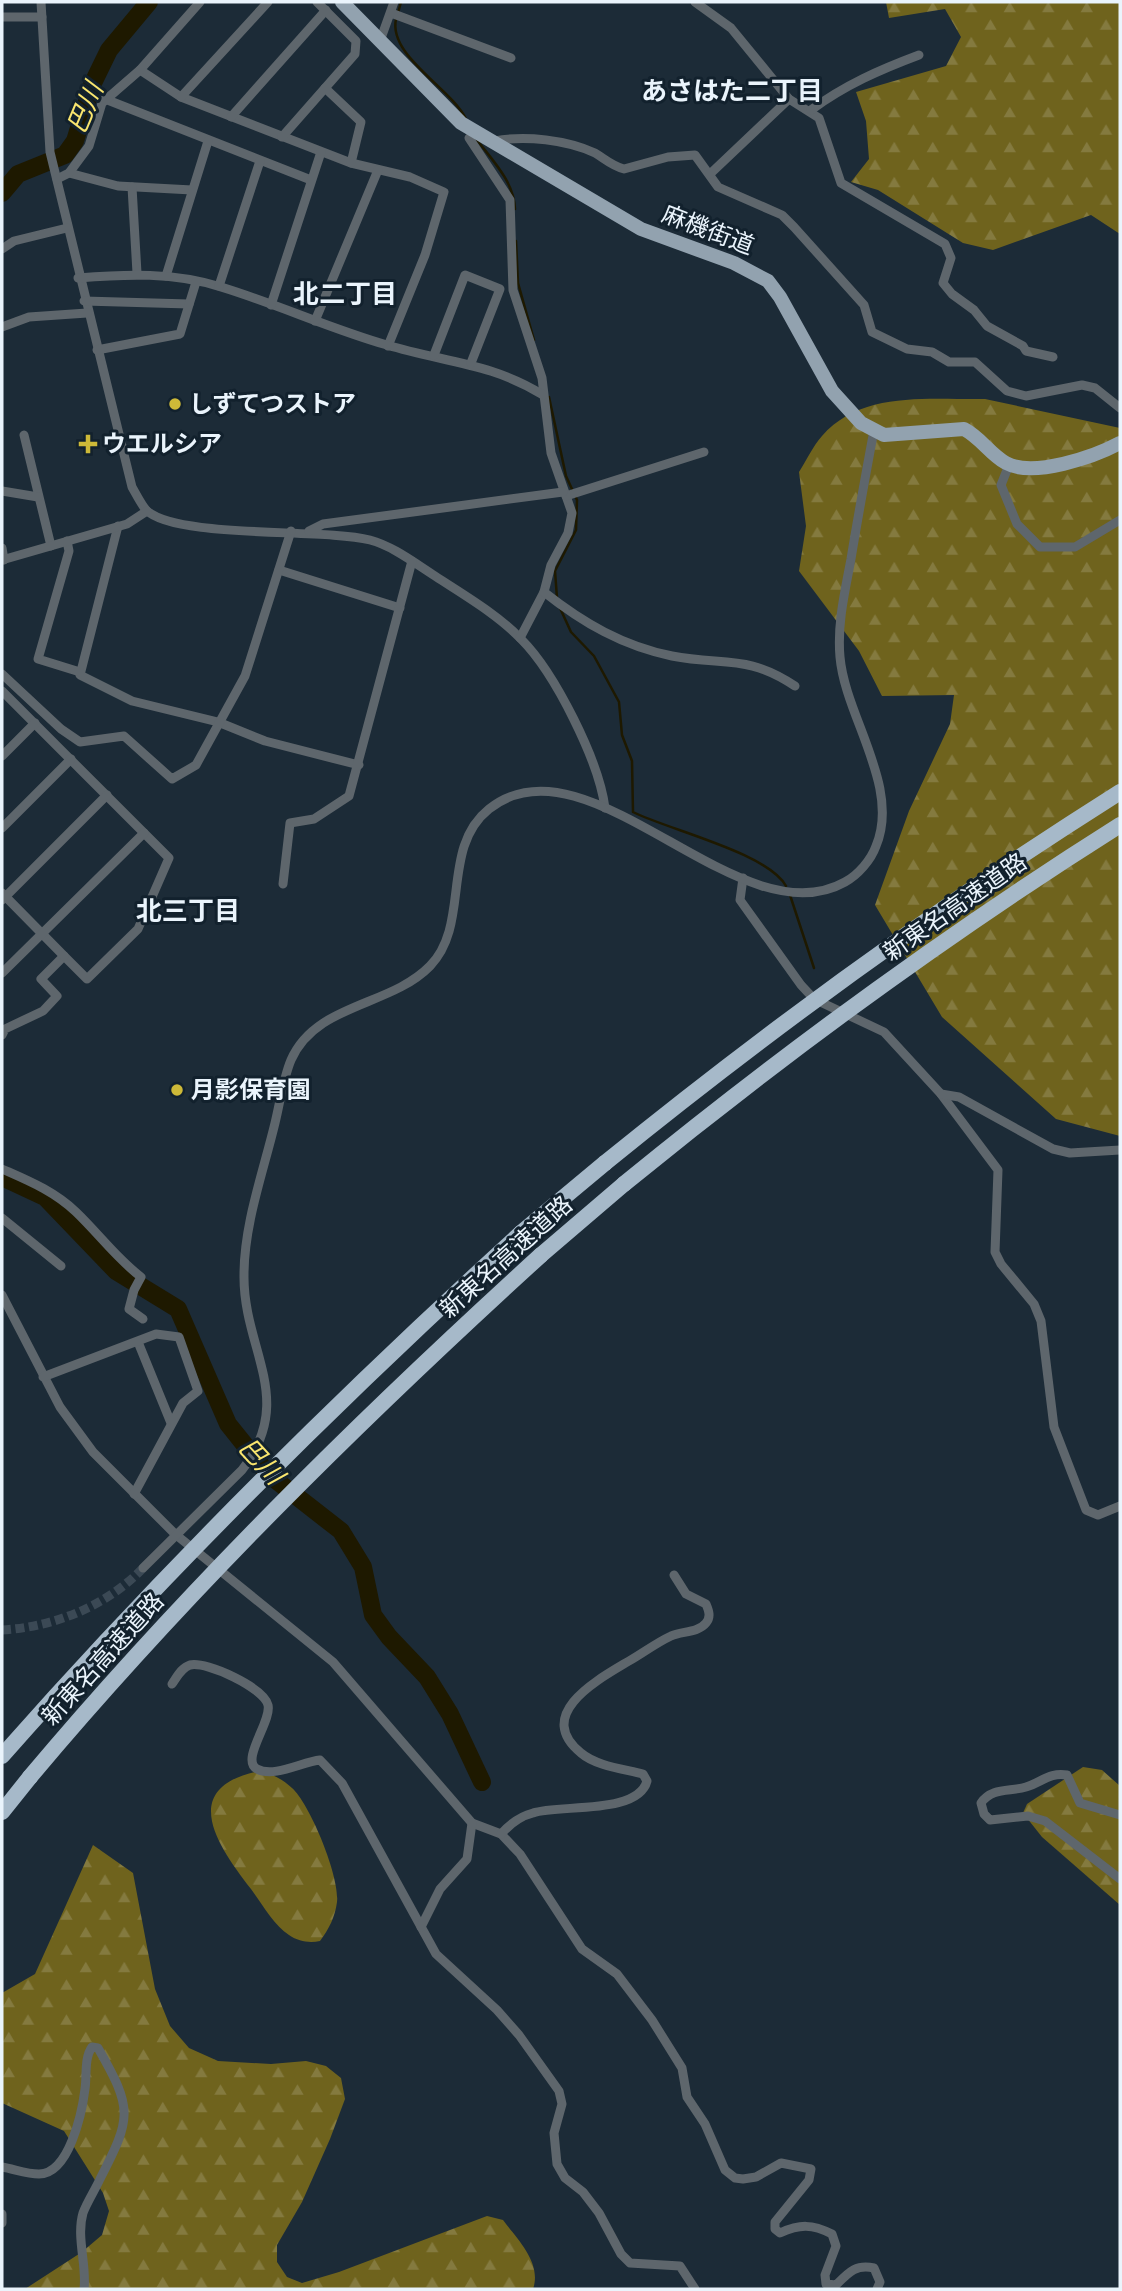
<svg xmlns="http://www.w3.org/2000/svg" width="1122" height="2291" font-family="'Fira Sans Condensed','Noto Sans JP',sans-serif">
	<defs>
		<pattern id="forest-firs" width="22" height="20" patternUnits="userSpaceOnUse" patternTransform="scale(1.75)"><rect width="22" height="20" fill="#6f631d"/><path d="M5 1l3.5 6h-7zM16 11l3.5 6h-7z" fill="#847a3f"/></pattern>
	</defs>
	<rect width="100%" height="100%" fill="#1c2b37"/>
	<g fill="url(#forest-firs)">
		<polygon points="886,2 1120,2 1120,234 1091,215 993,250 963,243 878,190 851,182 869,159 866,121 856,92 946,66 961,37 945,9 889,18"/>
		<path d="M 985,399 L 1120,428 L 1120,1136 L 1056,1119 L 942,1017 L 875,905 L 909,811 L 950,724 L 954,695 L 882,696 L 859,651 L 799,571 L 806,526 L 799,472 C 806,461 813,446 822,436 C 862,390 930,400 985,399 Z"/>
		<polygon points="1083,1767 1102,1770 1120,1786 1120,1905 1042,1837 1023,1813 1027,1804"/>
		<path d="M 259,1771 C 272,1774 281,1778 292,1788 C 310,1804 340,1877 337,1902 C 335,1917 329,1929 320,1941 C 310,1943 299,1942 289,1935 C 274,1925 262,1904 251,1889 C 218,1846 177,1788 259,1771 Z"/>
		<path d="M 93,1845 L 133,1873 L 155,1989 L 170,2026 L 189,2048 L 218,2061 L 271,2064 L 306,2061 L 326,2066 L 341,2078 L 345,2099 L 330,2139 L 302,2202 L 277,2245 L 277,2262 L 287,2277 L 302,2283 L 339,2272 L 487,2216 L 503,2220 C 518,2240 542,2263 533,2289 L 25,2289 L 82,2252 L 102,2235 L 109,2211 L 103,2193 L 64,2131 L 2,2103 L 2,1993 L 35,1974 Z"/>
	</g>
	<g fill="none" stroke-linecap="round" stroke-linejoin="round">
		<g stroke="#1e1900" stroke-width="2.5">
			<polyline points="398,13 401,2"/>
			<path d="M 396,19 C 388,56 451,88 466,119"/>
			<path d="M 477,140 C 493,161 514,182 515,209"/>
			<polyline points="516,241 518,283 534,340"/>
			<polyline points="549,397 566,476 577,500 576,530 555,571 557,598"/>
			<path d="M 560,608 L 571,632 L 594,656 L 619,702 L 622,735 L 632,761 L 633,812 C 669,830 768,853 786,886"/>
			<polyline points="790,895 814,968"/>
		</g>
		<g stroke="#1e1900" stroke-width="18">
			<polyline points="2,193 18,174 65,155 75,141 92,85 109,50 149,2"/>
			<polyline points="2,1177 45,1197 116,1271 178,1309 228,1424 268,1474 341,1531 363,1567 373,1615 389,1637 427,1677 450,1714 482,1782"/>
		</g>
		<path stroke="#3b4955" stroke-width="9" stroke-dasharray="9 4.5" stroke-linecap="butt" d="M 2,1630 C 54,1627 107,1606 143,1568"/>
		<g stroke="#5e666c" stroke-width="9">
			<path d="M 41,2 L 50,152 L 132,487 C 136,494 141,504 146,510 C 176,539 321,528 370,540 C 393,546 416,564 435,576 C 464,595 497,614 521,639 C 555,673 599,761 605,808"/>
			<polyline points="695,2 731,28 789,99 819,118 841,183 945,244 951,258 943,283 952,294 974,310 987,326 1023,346 1026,351 1053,357"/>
			<polyline points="391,13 511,58"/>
			<polyline points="2,17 42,17"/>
			<polyline points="380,41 394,2"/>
			<polyline points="140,70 181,97 351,163 410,177 444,192 425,255 388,346"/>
			<polyline points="325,88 361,122 351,163"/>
			<polyline points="181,97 268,2"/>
			<polyline points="105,99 311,180"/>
			<path d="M 811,110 C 845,85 879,70 919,55"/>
			<polyline points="231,117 326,10"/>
			<polyline points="282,137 355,54 356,41 317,2"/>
			<polyline points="469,138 510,200 513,290 542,378 551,453 572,513 568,533 551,565 544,592 520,638"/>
			<path d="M 495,141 C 525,135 567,140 595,153 C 605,159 612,166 624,169 L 668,157 L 695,155 L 718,187 L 782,215 L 794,227 L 864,305 L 872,332 L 907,349 L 932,352 L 949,362 L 975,362 L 1007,391 L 1026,396 L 1082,385 L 1095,388 L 1120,408"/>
			<polyline points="69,173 118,186 192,190"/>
			<polyline points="710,174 789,99"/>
			<polyline points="57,179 69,173 89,146 102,103 140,70 200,2"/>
			<polyline points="132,187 137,273"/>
			<polyline points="2,249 14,241 67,228"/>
			<polyline points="166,276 208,141"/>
			<path d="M 78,278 C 126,274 174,272 221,287 C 277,304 331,329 387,345 C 443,362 492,363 543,395"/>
			<polyline points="219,286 260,161"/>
			<polyline points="84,301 189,304"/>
			<polyline points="271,305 321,152"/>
			<polyline points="315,321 378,170"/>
			<polyline points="2,327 29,317 87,313"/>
			<polyline points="97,350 180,334 196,282"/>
			<polyline points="434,355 465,275 500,289 471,363"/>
			<polyline points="24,435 51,546"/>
			<polyline points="1009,465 1001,485 1017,524 1040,547 1075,547 1120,520"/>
			<polyline points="2,491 38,497"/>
			<polyline points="566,496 704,452"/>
			<polyline points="118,526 80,675 132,701 218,722 265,741 359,765"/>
			<polyline points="309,531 323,524 563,492"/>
			<polyline points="67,541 69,551 38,659 80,672"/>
			<polyline points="2,548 4,560"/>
			<polyline points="2,560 127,524 147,511"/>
			<polyline points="279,570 400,608"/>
			<path d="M 544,592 C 583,623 623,646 672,656 C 724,666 747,654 795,686"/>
			<polyline points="2,674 61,729 80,742 124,736 172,779 196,765 245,676 291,531"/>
			<polyline points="2,691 169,858 138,929 87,979 64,956 41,979 57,996 43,1011 5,1029 2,1035"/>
			<polyline points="2,756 35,723"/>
			<polyline points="2,828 71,759"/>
			<polyline points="743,878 740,900 801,985 814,999 884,1032 941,1094 998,1170 995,1252 1001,1264 1034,1304 1041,1321 1054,1427 1086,1510 1098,1515 1120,1506"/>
			<polyline points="283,884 290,823 314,819 349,796 412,561"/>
			<polyline points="2,893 64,956"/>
			<polyline points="2,900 107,795"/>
			<polyline points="2,973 144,833"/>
			<polyline points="941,1094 959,1097 1053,1149 1070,1153 1120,1150"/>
			<path d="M 2,1169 C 29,1181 54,1191 76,1212 C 99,1234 116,1258 141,1277 L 134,1290 L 129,1309 L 143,1319"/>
			<polyline points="2,1218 61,1266"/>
			<path d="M 2,1295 L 60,1407 L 93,1452 L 175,1534 L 333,1662 L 472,1823 L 501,1834 L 520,1854 L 582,1949 L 617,1974 L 652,2020 L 682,2068 L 687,2097 L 705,2124 L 725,2170 L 735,2178 L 743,2179 L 756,2177 L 781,2163 L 811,2169 L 809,2180 L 775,2222 L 775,2229 L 780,2233 C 800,2224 812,2224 832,2234 L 836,2246 L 825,2275 L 826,2284 L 836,2285 C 849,2272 856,2264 874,2268 L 880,2282 L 877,2289"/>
			<polyline points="138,1342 171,1423"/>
			<polyline points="43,1377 156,1334 179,1337 198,1391 183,1403 134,1494"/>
			<path d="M 143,1568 L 242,1470 C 297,1399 243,1350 244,1275 C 244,1224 263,1173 275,1123 C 280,1103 283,1079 291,1060 C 316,1003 390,1007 430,966 C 471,924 440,848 489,809 C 588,730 739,942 845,882 C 858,875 871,860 876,846 C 901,787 845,716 840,657 C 837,624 845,591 851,559 C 858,516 866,473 874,430"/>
			<path d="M 172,1684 C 177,1677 181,1668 190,1665 C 207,1661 264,1688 268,1705 C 272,1721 240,1760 257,1769 C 274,1778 302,1762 320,1760 L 342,1783 L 436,1954 L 497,2010 L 519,2035 L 559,2091 L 562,2104 L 554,2133 L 557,2164 L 565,2178 L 583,2192 L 599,2213 L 621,2254 L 630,2263 L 680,2266 L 695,2289"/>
			<path d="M 1120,1815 L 1080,1803 L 1067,1775 C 1050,1772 1042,1782 1026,1787 C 1010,1792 992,1787 981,1803 L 984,1814 L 990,1820 L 1028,1816 L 1045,1821 L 1120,1879"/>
			<path d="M 501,1834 C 509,1825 521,1816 533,1813 C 559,1804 638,1815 647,1781 L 643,1774 C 624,1769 596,1766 581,1753 C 533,1714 599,1679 629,1661 C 643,1653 656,1643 671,1636 C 681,1631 698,1633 706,1623 C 711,1617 709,1611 706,1604 L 686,1594 L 674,1575"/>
			<polyline points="421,1927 440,1889 467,1859 472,1823"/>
			<path d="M 2,2167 C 14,2169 27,2174 39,2174 C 69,2174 82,2113 85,2089 C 87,2076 84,2058 92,2047 L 98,2048 C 133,2109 132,2117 100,2179 C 95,2190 87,2202 83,2213 C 76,2237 87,2265 84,2289"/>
			<polyline points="2,2214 2,2223"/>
		</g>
		<path stroke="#92a2af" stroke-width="14" d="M 342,2 L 461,123 L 641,229 L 734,263 L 768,281 L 780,297 L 832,391 L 861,423 L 884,435 L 964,429 C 981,438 990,454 1006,463 C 1033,478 1094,457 1120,443"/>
		<g stroke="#a6b9c9" stroke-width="16">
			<polyline points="521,1233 605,1163"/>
			<polyline points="541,1255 624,1184"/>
			<polyline points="2,1812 30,1777"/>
		</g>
		<g stroke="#a6b9c9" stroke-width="16">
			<path d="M 605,1163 C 770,1029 941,905 1120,792"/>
			<path d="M 624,1184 C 782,1055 947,934 1120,825"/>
			<path d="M 2,1756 C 165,1571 339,1399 521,1233"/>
			<path d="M 30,1777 C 187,1590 361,1419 541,1255"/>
		</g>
	</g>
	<g fill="#cdb938" stroke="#12212d" stroke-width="2.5">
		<circle cx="175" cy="404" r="7"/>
		<path d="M84.5 433.5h7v7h7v7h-7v7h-7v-7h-7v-7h7z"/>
		<circle cx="177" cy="1090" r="7"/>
	</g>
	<g text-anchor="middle" stroke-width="6" stroke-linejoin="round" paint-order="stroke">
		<g font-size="24" fill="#eaf4fc" stroke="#12212d">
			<text transform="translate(708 230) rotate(21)" y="8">麻機街道</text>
			<text transform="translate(955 907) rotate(-35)" y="8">新東名高速道路</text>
			<text transform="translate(506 1257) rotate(-42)" y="8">新東名高速道路</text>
			<text transform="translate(103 1659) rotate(-48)" y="8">新東名高速道路</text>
		</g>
		<g font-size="24" font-weight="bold" fill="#eaf4fc" stroke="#12212d" text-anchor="start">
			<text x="189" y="412">しずてつストア</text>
			<text x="102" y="452">ウエルシア</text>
			<text x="191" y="1098">月影保育園</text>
		</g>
		<g font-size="26" font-weight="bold" fill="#eaf4fc" stroke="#12212d">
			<text x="732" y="100">あさはた二丁目</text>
			<text x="345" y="303">北二丁目</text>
			<text x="188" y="920">北三丁目</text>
		</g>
		<g font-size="26" font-style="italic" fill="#fae66e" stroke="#12212d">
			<text transform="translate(85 108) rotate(-67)" y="9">巴川</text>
			<text transform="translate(261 1461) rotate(47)" y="9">巴川</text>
		</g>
	</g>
	<rect width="1122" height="2291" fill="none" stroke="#eaf4fc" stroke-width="7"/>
</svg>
